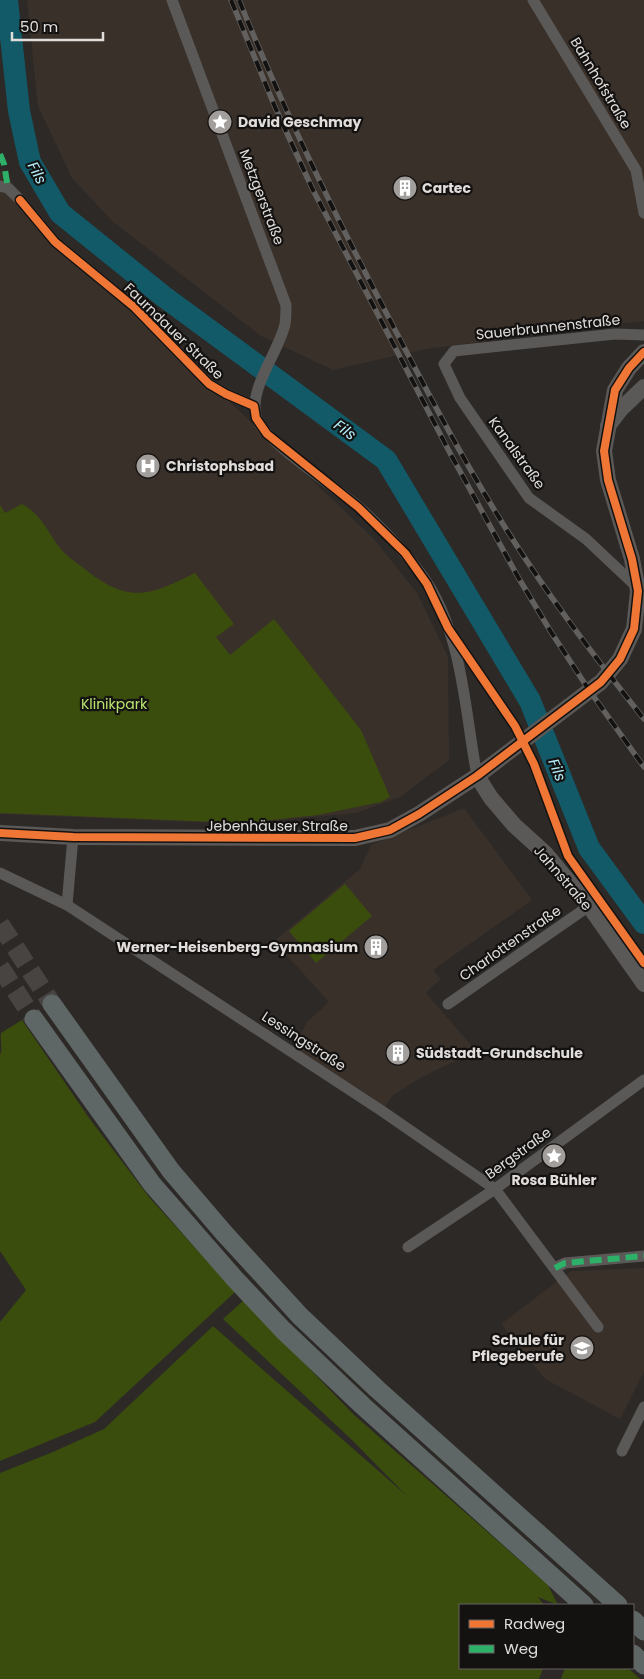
<svg xmlns="http://www.w3.org/2000/svg" width="644" height="1679" font-family="Poppins,sans-serif">
	<rect width="100%" height="100%" fill="#2c2927"/>
	<g fill="#3a302a">
		<polygon points="27,0 644,0 644,321 425,349 333,370 261,336 112,221 72,178 38,106"/>
		<polygon points="4,170 17,191 49,230 374,539 417,593 448,657 449,760 400,797 356,813 242,824 0,814 0,172"/>
		<polygon points="464,808 532,900 433,970 441,979 426,993 476,1051 422,1077 392,1096 382,1111 292,1052 307,1022 329,1002 274,941 360,869 371,845"/>
		<polygon points="644,1268 644,1371 620,1419 545,1379 501,1324 571,1271"/>
	</g>
	<g fill="#3a4d0d">
		<path d="M 22,504 C 40,513 48,532 59,547 C 66,556 77,563 86,570 C 129,604 149,596 195,573 L 234,624 L 216,637 L 230,655 L 274,619 L 361,730 L 390,797 L 381,802 L 318,815 L 241,823 L 0,813 L 0,505 L 5,513 Z"/>
		<polygon points="345,884 372,916 316,963 289,931"/>
		<path d="M 22,1020 L 89,1118 L 149,1197 L 235,1292 L 95,1422 L 0,1461 L 0,1322 L 26,1290 L 0,1251 L 0,1055 C 3,1049 0,1040 1,1033 Z"/>
		<polygon points="244,1300 353,1414 548,1585 558,1605 538,1597 544,1605 460,1605 460,1668 543,1668 539,1679 0,1679 0,1473 53,1452 104,1429 213,1326 406,1495 353,1441 223,1319"/>
		<polygon points="565,1668 628,1668 640,1679 561,1679"/>
	</g>
	<g fill="none" stroke-linecap="round" stroke-linejoin="round">
		<polyline stroke="#125a68" stroke-width="22" points="7,0 19,111 30,162 60,213 163,296 386,460 530,701 589,848 644,923"/>
		<g stroke="#474442" stroke-width="19" stroke-dasharray="19 9" stroke-linecap="butt">
			<polyline points="0,924 52,1004"/>
			<polyline points="0,967 34,1019"/>
		</g>
		<g stroke="#5b5957" stroke-width="11">
			<path d="M 172,0 L 286,305 C 286,311 286,318 285,324 C 279,352 249,387 256,416 C 261,440 339,489 360,508 C 385,531 409,555 428,584 C 463,640 465,712 477,776"/>
			<polyline points="533,0 636,170 644,213"/>
			<polyline points="0,186 8,188 20,200 55,242 134,307 209,384 226,394 254,406"/>
			<polyline points="637,587 586,539 529,498 460,398 444,364 454,351 615,334 644,335"/>
			<polyline points="0,873 67,905 382,1111 495,1189 598,1327"/>
			<polyline points="67,905 73,837"/>
			<polyline points="448,1004 589,906"/>
			<polyline points="408,1247 495,1189 644,1080"/>
			<polyline points="555,1268 565,1263 644,1256"/>
			<polyline points="622,1451 644,1407"/>
		</g>
		<g stroke="#5b5957" stroke-width="16">
			<polyline points="608,426 621,409 644,387"/>
			<polyline points="477,776 491,798 514,825 546,854 589,906 644,984"/>
			<polyline points="0,833 73,837 355,838 390,830 419,814 477,776 601,682 620,659 634,629 638,591 632,559 608,480 604,451 615,390 629,368 644,352"/>
		</g>
		<g stroke="#5f6766" stroke-width="19">
			<polyline points="52,1004 171,1171 224,1233 300,1316 377,1389 618,1605"/>
			<polyline points="34,1019 152,1184 235,1279 283,1330 363,1406 584,1605"/>
			<polyline points="633,1620 644,1631"/>
			<polyline points="633,1654 644,1665"/>
		</g>
		<defs>
			<g id="rail">
				<polyline points="231,0 275,107 312,188 450,453 518,577 551,632 589,690 644,767"/>
				<path d="M 239,0 C 281,104 329,203 380,301 C 419,376 458,452 503,524 C 545,592 594,656 644,719"/>
			</g>
		</defs>
		<use href="#rail" stroke="#62605e" stroke-width="5.5"/>
		<use href="#rail" stroke="#141211" stroke-width="4" stroke-dasharray="11" stroke-linecap="butt"/>
		<g stroke="#2db169" stroke-width="6" stroke-dasharray="12 6" stroke-linecap="butt">
			<polyline points="0,154 4,164 8,188"/>
			<polyline points="555,1268 565,1263 644,1256"/>
		</g>
		<defs>
			<g id="cycleway">
				<polyline points="20,200 55,242 134,307 209,384 226,394 254,406 256,418 267,434 358,507 405,553 427,584 448,628 515,726 534,764 568,856 644,963"/>
				<polyline points="0,833 73,837 355,838 390,830 419,814 477,776 601,682 620,659 634,629 638,591 632,559 608,480 604,451 615,390 629,368 644,352"/>
			</g>
		</defs>
		<use href="#cycleway" stroke="#141211" stroke-width="11"/>
		<use href="#cycleway" stroke="#f07635" stroke-width="8"/>
	</g>
	<defs>
		<symbol id="sight-disc" viewBox="-11 -11 22 22"><circle r="9.5" fill="#a19e9c" stroke="#141211"/><path d="M0-6L1.8-2.2L6-1.7L2.9 1.2L3.7 5.4L0 3.3L-3.7 5.4L-2.9 1.2L-6-1.7L-1.8-2.2Z" fill="#fff"/></symbol>
		<symbol id="building-disc" viewBox="-11 -11 22 22"><circle r="9.5" fill="#a19e9c" stroke="#141211"/><path d="M-4-6H4V6H1V3H-1V6H-4ZM-2.5-4.3h1.7v1.8h-1.7ZM.8-4.3h1.7v1.8H.8ZM-2.5-1h1.7V.8h-1.7ZM.8-1h1.7V.8H.8Z" fill="#fff"/></symbol>
		<symbol id="hospital-disc" viewBox="-11 -11 22 22"><circle r="9.5" fill="#a19e9c" stroke="#141211"/><path d="M-5-5h3v3.5h4V-5h3V5h-3V1.5h-4V5h-3Z" fill="#fff"/></symbol>
		<symbol id="school-disc" viewBox="-11 -11 22 22"><circle r="9.5" fill="#a19e9c" stroke="#141211"/><path d="M0-5L7-2L0 1L-7-2ZM-4 1L0 2.5L4 1V4Q0 6-4 4Z" fill="#fff"/></symbol>
	</defs>
	<g fill-rule="evenodd">
		<use href="#sight-disc" x="206" y="108" width="28" height="28"/>
		<use href="#building-disc" x="391" y="174" width="28" height="28"/>
		<use href="#hospital-disc" x="134" y="452" width="28" height="28"/>
		<use href="#building-disc" x="362" y="933" width="28" height="28"/>
		<use href="#building-disc" x="384" y="1039" width="28" height="28"/>
		<use href="#sight-disc" x="540" y="1142" width="28" height="28"/>
		<use href="#school-disc" x="568" y="1334" width="28" height="28"/>
	</g>
	<g text-anchor="middle" stroke-width="4.5" stroke-linejoin="round" paint-order="stroke">
		<g font-size="14" fill="#e0dddb" stroke="#141211">
			<text transform="translate(601 83) rotate(59)" y="5">Bahnhofstraße</text>
			<text transform="translate(262 197) rotate(69)" y="5">Metzgerstraße</text>
			<text transform="translate(548 327) rotate(-6)" y="5">Sauerbrunnenstraße</text>
			<text transform="translate(174 331) rotate(44)" y="5">Faurndauer Straße</text>
			<text transform="translate(517 453) rotate(54)" y="5">Kanalstraße</text>
			<text x="277" y="831">Jebenhäuser Straße</text>
			<text transform="translate(563 878) rotate(49)" y="5">Jahnstraße</text>
			<text transform="translate(510 943) rotate(-35)" y="5">Charlottenstraße</text>
			<text transform="translate(304 1041) rotate(33)" y="5">Lessingstraße</text>
			<text transform="translate(518 1153) rotate(-36)" y="5">Bergstraße</text>
		</g>
		<g font-size="14" font-weight="bold" fill="#e0dddb" stroke="#141211" text-anchor="start">
			<text x="238" y="127">David Geschmay</text>
			<text x="422" y="193">Cartec</text>
			<text x="166" y="471">Christophsbad</text>
			<text x="358" y="952" text-anchor="end">Werner-Heisenberg-Gymnasium</text>
			<text x="416" y="1058">Südstadt-Grundschule</text>
			<text x="554" y="1185" text-anchor="middle">Rosa Bühler</text>
			<text x="564" y="1345" text-anchor="end">Schule für<tspan x="564" dy="16">Pflegeberufe</tspan></text>
		</g>
		<g font-size="14" fill="#b8e46e" stroke="#141211">
			<text x="114" y="709">Klinikpark</text>
		</g>
		<g font-size="15" font-style="italic" fill="#b4eefd" stroke="#141211">
			<text transform="translate(37 173) rotate(62)" y="5">Fils</text>
			<text transform="translate(345 430) rotate(36)" y="5">Fils</text>
			<text transform="translate(557 770) rotate(68)" y="5">Fils</text>
		</g>
	</g>
	<rect x="459" y="1604" width="175" height="65" fill="#141211" stroke="#666362"/>
	<rect x="469" y="1620" width="25" height="8" fill="#f07635" stroke="#666362"/>
	<text x="504" y="1629" font-size="15" fill="#e0dddb">Radweg</text>
	<rect x="469" y="1645" width="25" height="8" fill="#2db169" stroke="#666362"/>
	<text x="504" y="1654" font-size="15" fill="#e0dddb">Weg</text>
	<path d="M12 32v8h91v-8" fill="none" stroke="#e0dddb" stroke-width="2.5"/>
	<text x="20" y="32" font-size="15" fill="#e0dddb" stroke="#141211" stroke-width="4" paint-order="stroke">50 m</text>
</svg>
